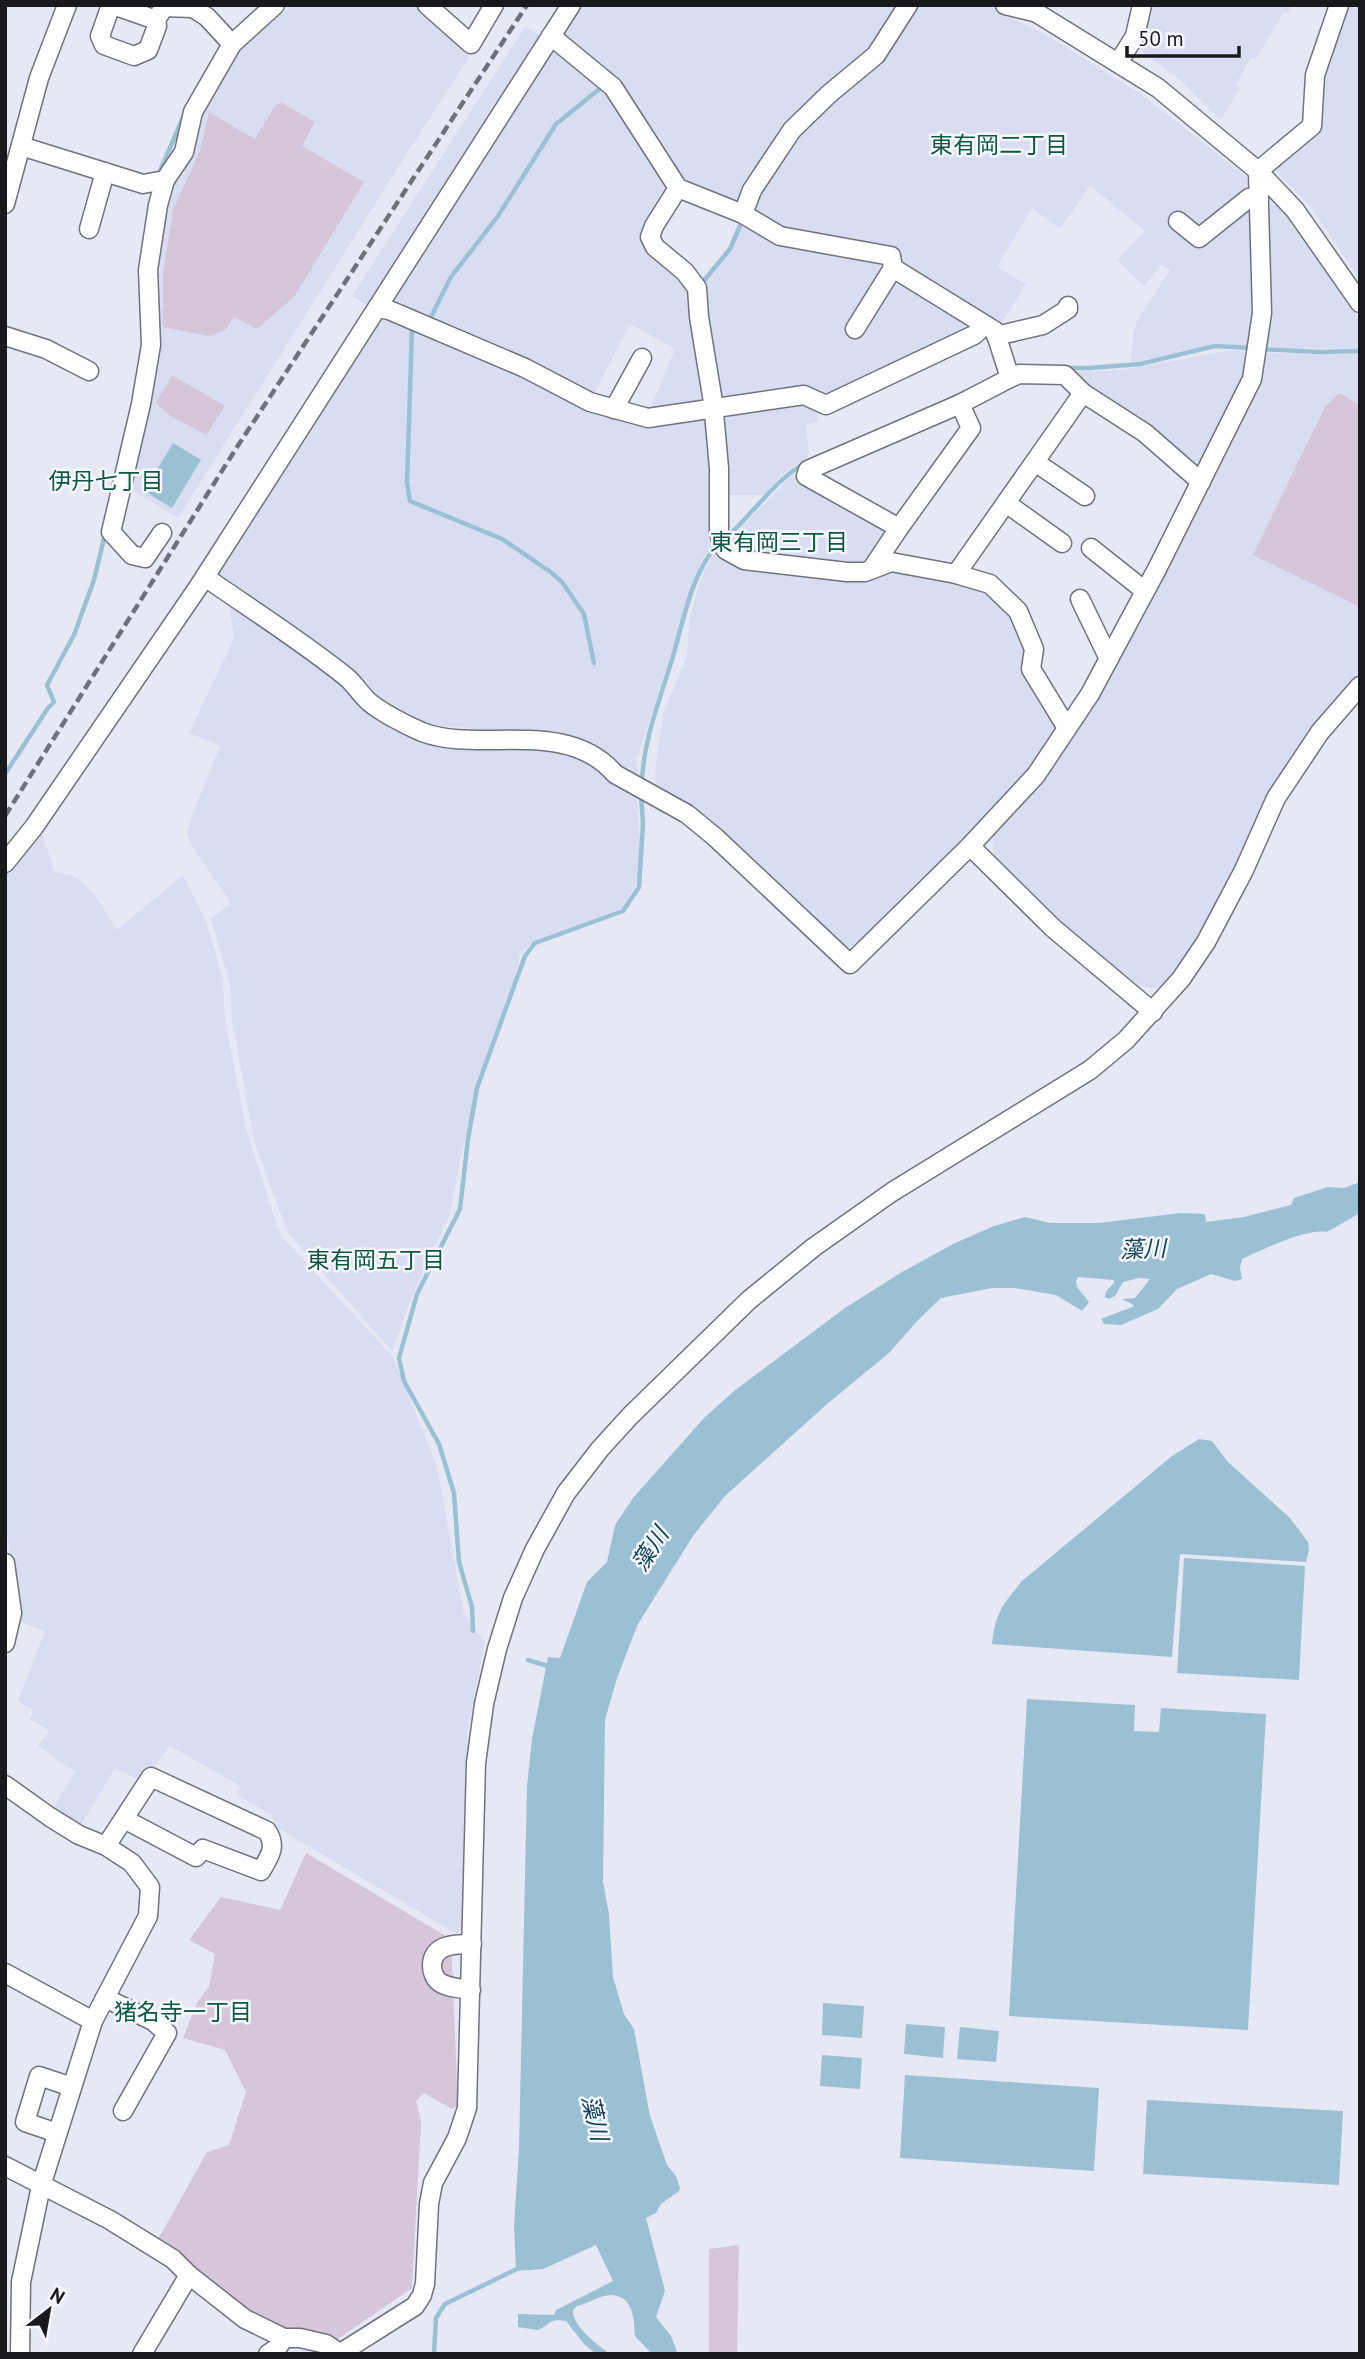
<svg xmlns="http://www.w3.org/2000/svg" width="1365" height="2359" font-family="'PT Sans','Noto Sans JP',sans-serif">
	<rect width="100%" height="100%" fill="#e6e9f5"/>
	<g fill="#d9ddf1">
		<polygon points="290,5 421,5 471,54 404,158 178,518 129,488 163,199 193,120 234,47 274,9 282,15"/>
		<polygon points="580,5 903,5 875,51 834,85 741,206 684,182 622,85 564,37 563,31"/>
		<polygon points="915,5 985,5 1043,33 1141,94 1248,178 1252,206 1255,319 1252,345 1214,344 1131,363 1133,334 1137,321 1170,270 1161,265 1144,286 1117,260 1145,231 1090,186 1060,229 1032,208 997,267 1026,284 999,327 902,269 900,249 786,233 749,210 782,152"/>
		<polygon points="1147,5 1292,5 1289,13 1284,12 1256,59 1251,58 1236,84 1240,88 1221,120 1177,77 1134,46"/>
		<polygon points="1345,5 1360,5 1360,279 1309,205 1272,167 1318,127 1318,82"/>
		<polygon points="525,27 544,37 371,308 352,296"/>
		<polygon points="552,46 605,88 671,190 648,232 690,286 710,401 649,412 675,349 630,324 593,396 390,302"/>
		<polygon points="1266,205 1279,205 1290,217 1360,321 1360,349 1262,347"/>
		<polygon points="743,221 884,260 972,323 972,332 829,400 720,403 702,284 708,275 732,250"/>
		<polygon points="384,316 539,379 578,402 706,418 710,421 718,540 701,561 636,762 640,776 637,780 572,740 420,723 377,700 219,579 217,571 379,317"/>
		<polygon points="1232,350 1248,352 1244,378 1199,470 1068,372 1121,370"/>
		<polygon points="1262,353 1360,354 1360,672 1297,754 1225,895 1194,947 1169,983 1157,988 1143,987 1102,958 1002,868 994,855 992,840 996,827 1036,784 1080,726 1148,610 1262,371"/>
		<polygon points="806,400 817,406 818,422 806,425 809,456 782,474 764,495 726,495 721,411"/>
		<polygon points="792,475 891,529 871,563 858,569 741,555 727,543"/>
		<polygon points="716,551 728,556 884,568 952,577 1005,598 1030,661 1020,667 1035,696 1040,699 1061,727 1028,779 860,945 841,947 655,792 656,761 664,712 687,656 689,622 697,591 704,571"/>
		<polygon points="228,601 341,682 358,706 406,734 424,741 440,743 499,749 524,747 560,752 583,758 637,796 640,841 639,878 623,908 537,941 529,945 520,955 511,992 486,1058 477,1101 462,1150 450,1213 410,1301 392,1351 288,1233 255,1144 232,1021 230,984 211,919 231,903 192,846 187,835 191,818 220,746 189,733 232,643 234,635"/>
		<polygon points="35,834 42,834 55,872 74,876 94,893 117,930 183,875 206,921 223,980 225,1019 246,1129 280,1235 393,1357 437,1466 464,1614 485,1643 468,1727 462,1929 457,1934 279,1829 271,1815 236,1794 240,1786 170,1746 142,1782 115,1768 80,1827 52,1810 75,1772 38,1746 49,1731 30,1719 33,1710 18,1701 45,1631 18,1621 5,1520 5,871"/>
	</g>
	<g fill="#d5c6d9">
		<polygon points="282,103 315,122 302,146 364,182 294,297 257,329 234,317 224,331 208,336 163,327 163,272 173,210 200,150 209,112 255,139 276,104"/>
		<polygon points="172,375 225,406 206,435 169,415 156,403"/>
		<polygon points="1339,393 1360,405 1360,607 1253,555 1325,407"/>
		<polygon points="306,1853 451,1939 458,2105 452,2109 424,2093 416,2101 421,2122 412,2288 332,2343 299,2329 277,2333 156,2243 207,2152 229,2145 246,2092 225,2050 183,2038 198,2001 209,1987 215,1954 189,1940 221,1897 280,1910"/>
		<polygon points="739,2245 737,2354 709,2354 709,2249"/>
	</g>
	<g fill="#9cc0d3">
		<polygon points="173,443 201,460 172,508 144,491"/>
		<path d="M 1360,1182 L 1360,1213 L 1327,1232 C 1306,1228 1262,1250 1242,1259 L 1240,1268 L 1242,1279 L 1235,1281 L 1211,1274 L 1177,1289 L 1158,1309 L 1121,1325 L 1104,1324 L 1101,1319 L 1132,1307 L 1134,1305 L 1122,1299 L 1135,1298 L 1150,1279 L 1139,1278 L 1123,1282 L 1115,1296 L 1109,1299 L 1105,1297 L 1106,1291 L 1115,1282 L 1113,1280 L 1078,1277 L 1076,1281 L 1077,1287 L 1089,1302 L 1082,1311 L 1056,1295 L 1014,1288 L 992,1288 L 941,1298 L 919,1319 L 889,1353 L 827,1404 L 725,1496 L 693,1536 L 638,1624 L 617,1678 L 605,1720 L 603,1882 L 609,1914 L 613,1977 L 624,2014 L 634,2029 L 650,2116 L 667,2165 L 676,2176 L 680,2188 L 679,2191 L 661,2204 L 656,2213 L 646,2218 L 665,2291 L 656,2317 L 671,2336 L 678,2354 L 652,2354 L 635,2336 C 634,2320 634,2296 611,2295 C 600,2295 587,2304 577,2306 L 573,2310 C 572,2326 598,2345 610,2354 L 596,2354 L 584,2344 L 566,2321 C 549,2318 551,2324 538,2330 L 518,2327 L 518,2314 L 554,2315 L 556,2310 L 613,2281 L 596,2245 L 543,2269 L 516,2271 L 514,2226 L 519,2148 L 527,1786 L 532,1739 L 548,1657 L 560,1658 L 587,1582 L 607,1562 L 615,1525 L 633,1498 L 704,1418 L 734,1391 L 845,1308 L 902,1272 L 955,1243 L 994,1226 L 1025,1217 L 1050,1223 L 1099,1223 L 1180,1213 L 1205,1214 L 1206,1222 L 1244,1217 L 1291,1205 L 1294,1198 L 1328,1187 L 1344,1188 Z"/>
		<path d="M 1199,1439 L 1212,1441 L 1228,1462 L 1290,1518 L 1308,1542 L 1309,1550 L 1306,1562 L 1180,1554 L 1172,1657 L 992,1644 C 996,1611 1002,1606 1022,1581 L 1172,1456 Z"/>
		<polygon points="1184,1558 1305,1566 1299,1680 1177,1673"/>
		<polygon points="1027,1699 1135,1705 1134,1731 1159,1732 1161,1708 1266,1714 1248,2030 1009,2016"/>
		<polygon points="823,2003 864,2006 862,2038 822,2035"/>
		<polygon points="906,2024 945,2027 943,2058 904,2054"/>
		<polygon points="960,2027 999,2031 996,2062 957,2059"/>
		<polygon points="822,2055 862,2058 860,2089 820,2086"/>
		<polygon points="905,2075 1099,2088 1094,2171 900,2158"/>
		<polygon points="1147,2100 1343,2111 1339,2185 1143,2174"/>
	</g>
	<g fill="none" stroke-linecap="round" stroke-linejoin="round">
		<g stroke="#9cc0d3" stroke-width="4.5">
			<polyline points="157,178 184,115"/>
			<polyline points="701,284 730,249 742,221"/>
			<polyline points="430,319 451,277 498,216 556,124 602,87"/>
			<polyline points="412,329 407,483 410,501 502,539 552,573 562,582 584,614 594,663"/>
			<polyline points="1259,349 1320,352 1360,351"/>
			<polyline points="1066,368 1090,368 1140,364 1215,346 1251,348"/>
			<polyline points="948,400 965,392"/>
			<path d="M 726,538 C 757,510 781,470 821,455"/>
			<polyline points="5,774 48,708 54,702 47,685 74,635 94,580 105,534"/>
			<path d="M 642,783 C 643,739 661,697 673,656 C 683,623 692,571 717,546"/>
			<polyline points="473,1631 472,1607 459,1562 454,1493 439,1444 404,1381 399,1358 417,1294 460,1209 468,1139 477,1088 525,956 535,943 623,911 639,887 643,824 641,795"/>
			<polyline points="528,1660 551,1667"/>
			<polyline points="434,2354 436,2318 445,2304 521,2267"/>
		</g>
		<defs>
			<g id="minor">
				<polyline points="111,5 100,36 104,45 134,56 148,50 157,26 156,20"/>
				<polyline points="113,5 156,20 164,7 193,8 194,5"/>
				<polyline points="427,5 471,44 494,5"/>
				<polyline points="1005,5 1034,12"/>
				<polyline points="1024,5 1158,88 1258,171 1295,210 1360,303"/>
				<polyline points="193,8 207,17 232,44"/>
				<polyline points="551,36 613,87 678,188 743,214 780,236 891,256 893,268 995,331 1010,378 1019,374 1065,375 1083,393 1145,433 1201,482"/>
				<polyline points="1118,63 1135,36 1142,5"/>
				<polyline points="21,146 143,184 165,180 184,152 193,112 232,44 275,5"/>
				<polyline points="678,188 654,226 650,237 655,247 685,272 697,288 699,317 713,402 719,468 719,531 722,545 726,550 744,560 847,572 865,572 891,562 956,574 990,584 1018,611 1034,649 1031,669 1067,728"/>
				<polyline points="5,204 39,78 67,5"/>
				<polyline points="743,214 752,190 792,130 829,94 876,55 908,5"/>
				<polyline points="1178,221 1199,238 1249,198 1259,197"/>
				<polyline points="89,229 105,172"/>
				<polyline points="377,308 389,310 525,368 590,402 648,418 804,395 826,405 974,335 985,325"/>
				<polyline points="855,329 893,268"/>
				<polyline points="5,336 46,349 89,371"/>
				<polyline points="996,336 1043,325 1068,309 1068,306"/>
				<polyline points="614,409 642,358"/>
				<polyline points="1035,462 1085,496"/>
				<polyline points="1006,503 1062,543"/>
				<polyline points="899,528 806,476 808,470 960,404"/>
				<polyline points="162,533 145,558 132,555 111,532 141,404 151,345 148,270 158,205 165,180"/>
				<polyline points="1091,548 1145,591"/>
				<polyline points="873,567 899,528 971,428 960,404 1010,378"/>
				<polyline points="956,574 1083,393"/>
				<path d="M 205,577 C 251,609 300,640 345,676 C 353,682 359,692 366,699 C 376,710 408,726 422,732 C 480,754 566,717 615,774 L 687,814 L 715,837 L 850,964 L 970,846 L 1036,775 L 1090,694 L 1157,569 L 1252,379 L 1262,313 L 1258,171 L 1312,126 L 1315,75 L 1339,5"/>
				<polyline points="1080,599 1109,659"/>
				<polyline points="970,846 1053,928 1153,1012"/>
				<polyline points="5,863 34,827 199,586 571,5"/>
				<polyline points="5,1563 12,1613 5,1643"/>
				<polyline points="5,1785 50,1817 79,1835 106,1846 132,1863 150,1887 148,1916 93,2021 41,2186 21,2282 20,2354"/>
				<path d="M 106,1846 L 151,1777 L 267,1831 C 277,1846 270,1856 261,1871 L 203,1849 L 196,1857 L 124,1819"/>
				<polyline points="5,1973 93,2021"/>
				<path d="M 471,1990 C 460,1988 446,1988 438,1981 C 434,1977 432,1971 432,1965 C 433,1944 455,1944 472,1944"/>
				<polyline points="105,1998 153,2021 167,2033 123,2111"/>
				<polyline points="57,2133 25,2122 39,2076 72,2087"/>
				<polyline points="5,2166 110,2220 173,2259 189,2275 245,2319 284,2338 300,2338 326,2344 341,2354"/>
				<polyline points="142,2354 189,2275"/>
				<polyline points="268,2354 278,2347 284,2338"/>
				<polyline points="339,2354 415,2306 422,2295 425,2284 429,2204 433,2183 457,2138 467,2108 476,1763 484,1704 497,1649 513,1598 535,1549 566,1493 600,1449 630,1416 749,1300 814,1247 892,1192 1090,1070 1126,1040 1181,979 1206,942 1244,870 1276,798 1320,732 1360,686"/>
			</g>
		</defs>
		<use href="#minor" stroke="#70737d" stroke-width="21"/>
		<use href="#minor" stroke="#fff" stroke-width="18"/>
		<polyline stroke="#6f7179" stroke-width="4.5" stroke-dasharray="10 5" stroke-linecap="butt" points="5,816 237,447 527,5"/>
	</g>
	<g text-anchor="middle" stroke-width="5" stroke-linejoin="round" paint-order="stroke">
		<g font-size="23" fill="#11573d" stroke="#f5f6fe">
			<text x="999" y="153">東有岡二丁目</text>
			<text x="106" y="489">伊丹七丁目</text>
			<text x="779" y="550">東有岡三丁目</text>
			<text x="376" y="1268">東有岡五丁目</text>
			<text x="183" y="2020">猪名寺一丁目</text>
		</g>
		<g font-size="23" font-style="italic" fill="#144459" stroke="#f5f6fe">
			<text transform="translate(1143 1249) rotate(-2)" y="8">藻川</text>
			<text transform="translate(650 1549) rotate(-57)" y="8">藻川</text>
			<text transform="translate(595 2118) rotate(77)" y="8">藻川</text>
		</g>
	</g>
	<rect width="1365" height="2359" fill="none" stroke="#18191d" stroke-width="14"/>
	<g transform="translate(49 2310) rotate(31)" stroke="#f5f6fe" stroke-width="5" paint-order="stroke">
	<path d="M0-5L12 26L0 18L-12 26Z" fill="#18191d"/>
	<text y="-10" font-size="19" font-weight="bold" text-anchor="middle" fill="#18191d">N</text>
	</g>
	<path d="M1127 46v10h112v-10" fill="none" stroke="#18191d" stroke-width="3.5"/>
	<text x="1138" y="46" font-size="21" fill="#18191d" stroke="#f5f6fe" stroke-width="5" paint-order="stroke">50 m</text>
</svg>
